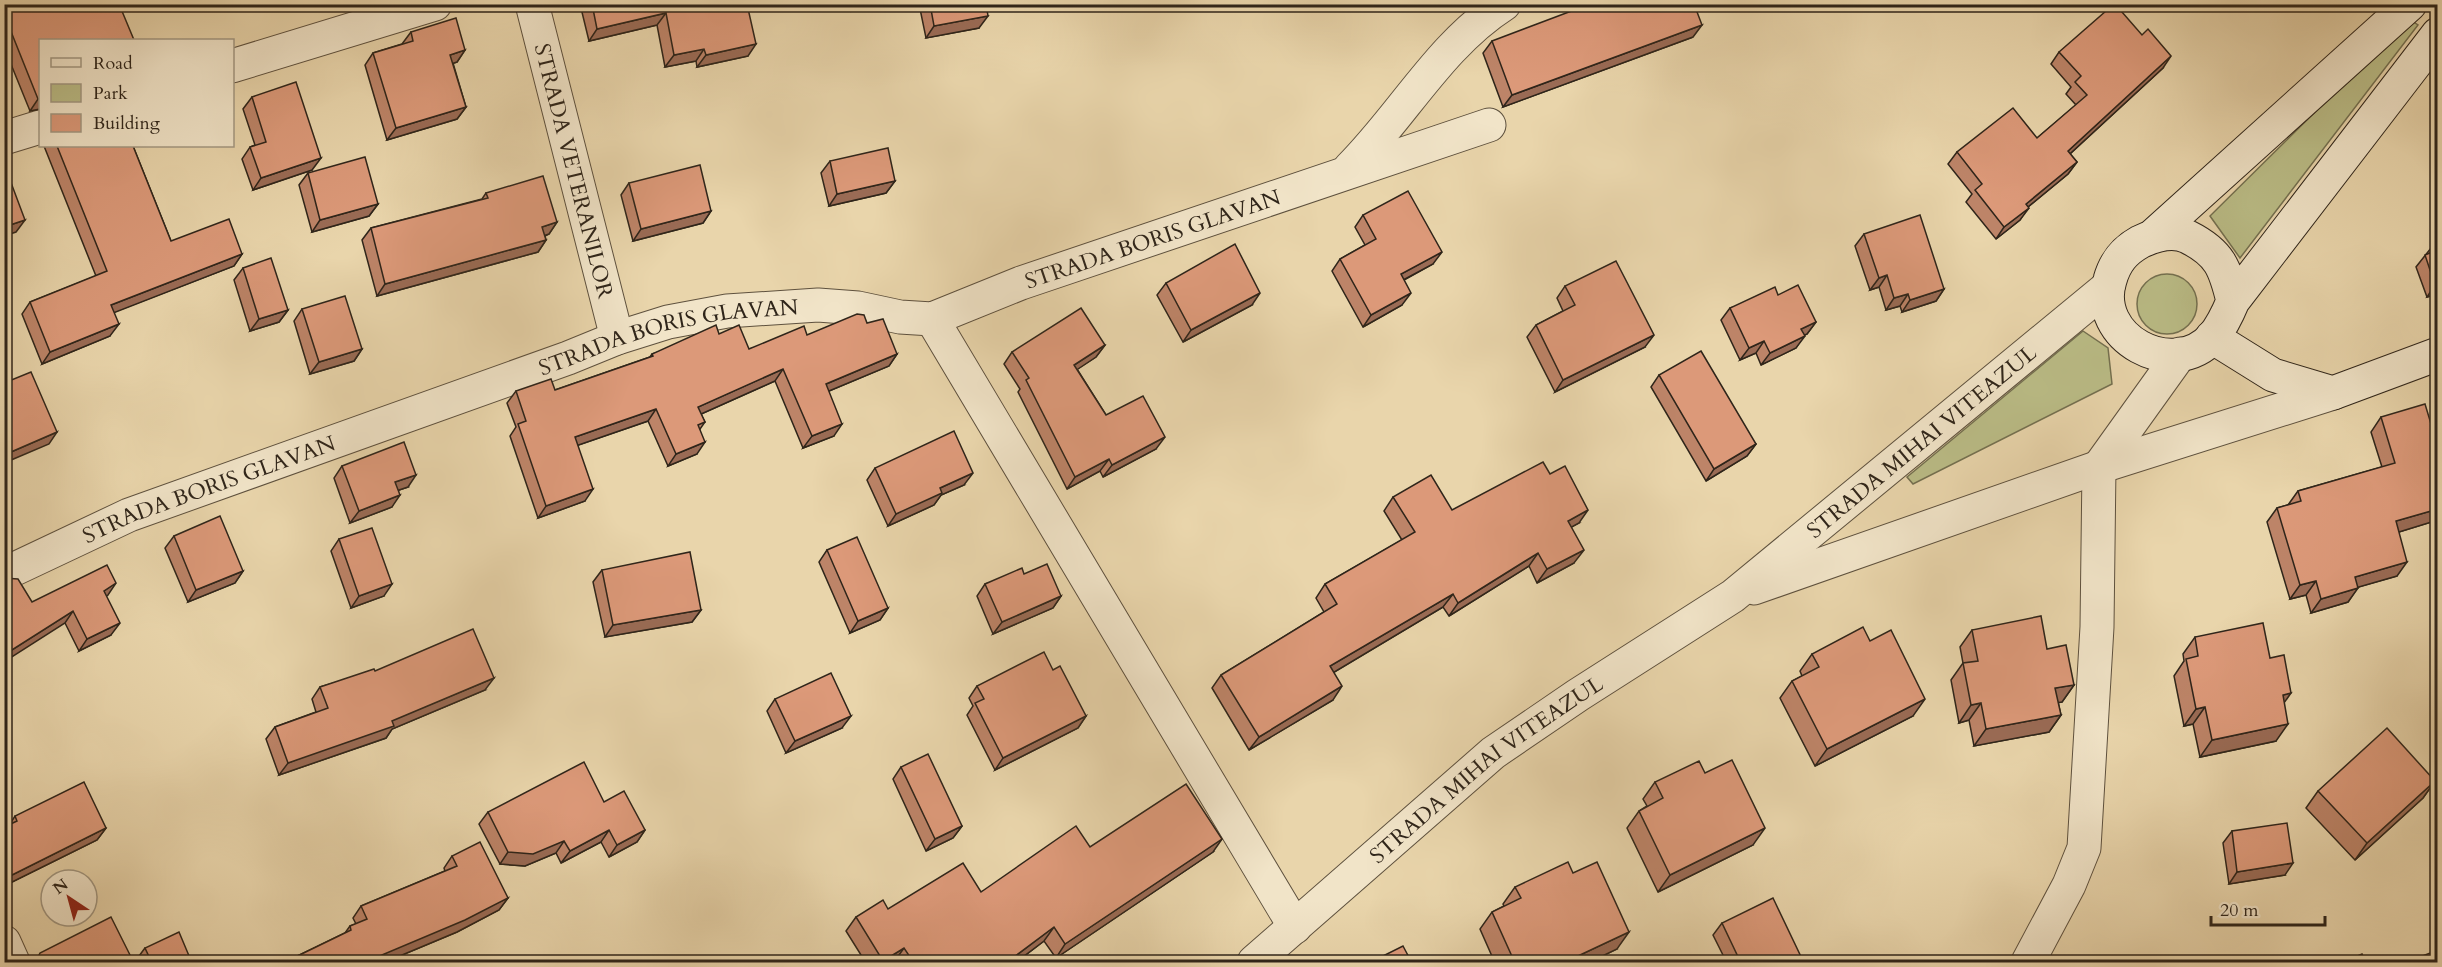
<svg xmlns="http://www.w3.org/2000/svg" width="2442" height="967" font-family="Cardo,serif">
	<rect width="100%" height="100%" fill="#e9d5ab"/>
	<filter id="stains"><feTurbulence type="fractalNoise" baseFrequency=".00333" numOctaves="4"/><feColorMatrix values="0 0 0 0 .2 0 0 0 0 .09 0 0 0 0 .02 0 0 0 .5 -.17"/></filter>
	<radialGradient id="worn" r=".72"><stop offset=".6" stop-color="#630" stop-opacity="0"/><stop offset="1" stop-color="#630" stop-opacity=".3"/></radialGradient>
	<g fill="#babc86" stroke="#747050" stroke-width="1.5">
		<polygon points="2409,19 2418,25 2240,258 2210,216"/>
		<circle cx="2167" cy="304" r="30"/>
		<polygon points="2083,331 2108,348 2112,384 1913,484 1907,477"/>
	</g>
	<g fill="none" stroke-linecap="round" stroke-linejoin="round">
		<defs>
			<g id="street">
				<path id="s1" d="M 532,4 L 617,338"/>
				<polyline points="232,66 435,4"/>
				<polyline points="4,138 40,127"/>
				<path d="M 1350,168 C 1403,115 1440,45 1504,4"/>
				<polyline points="932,319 1295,927"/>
				<path id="s2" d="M 4,574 L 129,515 L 568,358 L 617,338 L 668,322 L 727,311 L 818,305 L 858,308 L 900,317 L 932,319 L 1021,283 L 1489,125"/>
				<polyline points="1754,588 2099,467 2333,393"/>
				<polyline points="4,942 13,962"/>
				<path id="s3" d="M 1254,962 L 1493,753 L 1578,695 L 1733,596 L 2108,287"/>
				<polyline points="2028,962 2069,885 2084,848 2097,627 2099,467 2180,354"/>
			</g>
			<g id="secondary">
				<polyline points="2155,234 2410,4"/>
				<path d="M 2233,301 C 2225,268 2220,253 2188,237 C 2173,230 2155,235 2140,242 C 2124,251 2115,262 2110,280 C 2092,337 2172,382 2213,337 C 2222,326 2228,313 2233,301 L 2438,34"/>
				<polyline points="2212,337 2273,375 2333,393 2438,354"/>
			</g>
		</defs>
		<use href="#street" stroke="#5e513e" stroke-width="35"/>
		<use href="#secondary" stroke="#2f251a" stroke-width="35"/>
		<use href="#street" stroke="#f1e4c8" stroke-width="33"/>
		<use href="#secondary" stroke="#f1e4c8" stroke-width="33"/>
	</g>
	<g fill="#bd8468" stroke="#2f251a" stroke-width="1.5">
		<polygon points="4,4 40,40 40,109 30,111 4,47"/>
		<polygon points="580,4 747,4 748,56 697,67 696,61 665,67 657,25 589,41"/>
		<polygon points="850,4 880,4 852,11"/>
		<polygon points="919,4 986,4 979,28 926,38"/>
		<polygon points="411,32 465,50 457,62 453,63 466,107 457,119 387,140 365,65 373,53 402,44"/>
		<polygon points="1693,37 1503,107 1483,53 1492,41"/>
		<polygon points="2059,52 2163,68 2070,154 2077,162 2068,174 2028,207 2020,220 1996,239 1966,202 1972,194 1948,164 1957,152 2037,138 2076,105 2066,94 2071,87 2051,64"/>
		<polygon points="252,97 312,170 253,190 242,159 250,147 255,145 243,109"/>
		<polygon points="2438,101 2438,118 2431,110"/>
		<polygon points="44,146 133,146 171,241 242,254 234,266 114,312 110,336 42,364 22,314 30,302 96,276"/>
		<polygon points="830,161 895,181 886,193 829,206 821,173"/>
		<polygon points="308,173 378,204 369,216 312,232 299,185"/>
		<polygon points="629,183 711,211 703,223 633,241 621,195"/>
		<polygon points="486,193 557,222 549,234 545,236 546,240 538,252 377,296 362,240 371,228 482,199"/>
		<polygon points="1363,215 1433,264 1404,280 1402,305 1363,327 1332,271 1340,259 1365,245 1355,227"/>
		<polygon points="1864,234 1944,289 1936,301 1902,312 1900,306 1886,310 1879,287 1870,290 1855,246"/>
		<polygon points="2438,245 2438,294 2427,297 2416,267 2431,248"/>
		<polygon points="243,268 288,310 279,322 250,331 234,280"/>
		<polygon points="1166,283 1252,305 1183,342 1157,295"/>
		<polygon points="1565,286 1645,347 1555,392 1527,337 1536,325 1563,311 1557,298"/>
		<polygon points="1778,295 1816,322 1807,334 1804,335 1796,348 1761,365 1756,353 1740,360 1721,320 1730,308"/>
		<polygon points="302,309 362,349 354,361 310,374 294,321"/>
		<polygon points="867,323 897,354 889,366 829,391 834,436 803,448 775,381 701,414 705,422 700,429 697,454 668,466 648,421 578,445 585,501 538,518 510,436 516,427 507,403 516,391 555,390 650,357 652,354 719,334 749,349 807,335"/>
		<polygon points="1105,345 1096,357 1077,369 1106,415 1156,449 1103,477 1100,471 1067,489 1018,392 1020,389 1004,364 1012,352"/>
		<polygon points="1659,375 1756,444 1747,456 1706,481 1651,387"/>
		<polygon points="2381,417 2438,447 2438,520 2399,532 2397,576 2358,587 2348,602 2311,613 2306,595 2290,599 2267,522 2277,508 2288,505 2298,491 2382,467 2371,432"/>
		<polygon points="342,466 408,487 399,490 392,507 350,523 334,478"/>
		<polygon points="875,468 964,485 941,495 934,505 888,526 867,480"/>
		<polygon points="1393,497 1452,510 1579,523 1571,527 1574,563 1537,583 1529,566 1449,616 1443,607 1334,672 1333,700 1249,750 1212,688 1221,675 1324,612 1316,598 1325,584 1402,540 1384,511"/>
		<polygon points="174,536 243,571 235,583 188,602 165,548"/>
		<polygon points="339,539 384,596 351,608 331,551"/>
		<polygon points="827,550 888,608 880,620 850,633 819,562"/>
		<polygon points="602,570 701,610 692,622 605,637 593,582"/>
		<polygon points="1024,574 1061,596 1053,608 993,634 977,596 985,584"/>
		<polygon points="108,595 106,596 111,635 79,651 65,623 32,602"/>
		<polygon points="1972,630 2047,649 2074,685 2062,702 2058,702 2061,715 2049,732 1974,746 1969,720 1959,723 1951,680 1963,663 1960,647"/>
		<polygon points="2195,637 2270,658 2284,703 2276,741 2200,757 2193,724 2184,726 2174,676 2184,661 2183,654"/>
		<polygon points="1812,654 1913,716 1815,766 1780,698 1792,681 1802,676 1800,671"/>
		<polygon points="1053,670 1086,716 1078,728 995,770 967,715 973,706 969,698 977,686"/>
		<polygon points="375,671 485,690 392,729 386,738 279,775 266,739 275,727 316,712 312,699 320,687"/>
		<polygon points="775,699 842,728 786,753 767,711"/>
		<polygon points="901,767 962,826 953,838 926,851 893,779"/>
		<polygon points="2435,781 2423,798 2355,860 2306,808 2318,791"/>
		<polygon points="1655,782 1753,845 1658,892 1627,828 1639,811 1647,806 1643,799"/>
		<polygon points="604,802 645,830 637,842 609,857 601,842 561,863 556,853 525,866 500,864 479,824 488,812"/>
		<polygon points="15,816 106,828 97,840 4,886 4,827 10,824"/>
		<polygon points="2232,831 2285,875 2229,884 2223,843"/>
		<polygon points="1090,847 1213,852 1056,958 1044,941 1015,963 866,963 846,931 856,917 888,909 981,892"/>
		<polygon points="452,856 508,898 499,910 457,932 383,963 283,963 345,933 350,926 356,924 353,918 361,906 445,871 444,868"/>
		<polygon points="1515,887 1617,949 1588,963 1495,963 1480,929 1492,912 1504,906 1503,904"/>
		<polygon points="1722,923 1804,963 1727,963 1713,935"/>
		<polygon points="145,948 192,963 138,963 136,960"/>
	</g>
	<g fill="#9a6b55" stroke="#2f251a" stroke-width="1.5">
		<polygon points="856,4 880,4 852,11"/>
		<polygon points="666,13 657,25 589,41 597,29"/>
		<polygon points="988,16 979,28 926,38 934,26"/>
		<polygon points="1702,25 1693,37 1503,107 1512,95"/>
		<polygon points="756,44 748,56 697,67 706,55"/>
		<polygon points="704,49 696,61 665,67 674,55"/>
		<polygon points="465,50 457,62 442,67 450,55"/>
		<polygon points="2171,56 2163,68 2060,163 2068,151"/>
		<polygon points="40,98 40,109 30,111 38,99"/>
		<polygon points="466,107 457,119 387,140 396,128"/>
		<polygon points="321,158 312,170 253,190 261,178"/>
		<polygon points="2077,162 2068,174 2017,216 2026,204"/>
		<polygon points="895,181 886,193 829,206 837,194"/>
		<polygon points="378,204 369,216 312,232 320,220"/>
		<polygon points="2029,208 2020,220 1996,239 2004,227"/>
		<polygon points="711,211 703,223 633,241 641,229"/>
		<polygon points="25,220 16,232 4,236 4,227"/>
		<polygon points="557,222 549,234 534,239 542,227"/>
		<polygon points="546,240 538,252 377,296 385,284"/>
		<polygon points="1442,252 1433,264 1392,286 1401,274"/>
		<polygon points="242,254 234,266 103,317 111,305"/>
		<polygon points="1887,275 1879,287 1870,290 1879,278"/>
		<polygon points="2435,285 2438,285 2438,294 2427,297"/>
		<polygon points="1944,289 1936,301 1902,312 1910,300"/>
		<polygon points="1260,293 1252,305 1183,342 1191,330"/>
		<polygon points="1411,293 1402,305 1363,327 1371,315"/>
		<polygon points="1908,294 1900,306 1886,310 1894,298"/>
		<polygon points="288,310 279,322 250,331 259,319"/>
		<polygon points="1816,322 1807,334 1792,341 1801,329"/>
		<polygon points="119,324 110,336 42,364 50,352"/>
		<polygon points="1654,335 1645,347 1555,392 1563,380"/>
		<polygon points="1805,336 1796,348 1761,365 1770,353"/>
		<polygon points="1764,341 1756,353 1740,360 1749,348"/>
		<polygon points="1105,345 1096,357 1066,377 1074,365"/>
		<polygon points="362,349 354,361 310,374 319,362"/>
		<polygon points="897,354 889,366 817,396 826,384"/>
		<polygon points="783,369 775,381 690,419 698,407"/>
		<polygon points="656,409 648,421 567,449 575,437"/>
		<polygon points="842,424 834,436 803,448 812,436"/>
		<polygon points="57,432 49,444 4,463 4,455"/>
		<polygon points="1165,437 1156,449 1103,477 1112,465"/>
		<polygon points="705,442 697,454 668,466 676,454"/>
		<polygon points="1756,444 1747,456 1706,481 1714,469"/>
		<polygon points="1109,459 1100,471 1067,489 1075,477"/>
		<polygon points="973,473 964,485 941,495 934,505 888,526 896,514 940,488"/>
		<polygon points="416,475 408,487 387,494 395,482"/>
		<polygon points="593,489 585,501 538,518 546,506"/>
		<polygon points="400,495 392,507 350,523 359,511"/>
		<polygon points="2438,509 2438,520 2386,536 2396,521"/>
		<polygon points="1588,510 1579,523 1559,534 1568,521"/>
		<polygon points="1584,550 1574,563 1537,583 1547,569"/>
		<polygon points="1538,553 1529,566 1449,616 1458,603"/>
		<polygon points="2407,562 2397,576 2345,591 2355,577"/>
		<polygon points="243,571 235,583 188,602 196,590"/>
		<polygon points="2316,581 2306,595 2290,599 2300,585"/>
		<polygon points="116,583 108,595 96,603 104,591"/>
		<polygon points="392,584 384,596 351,608 359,596"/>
		<polygon points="2358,588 2348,602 2311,613 2321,599"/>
		<polygon points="1453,594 1443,607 1321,680 1330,666"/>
		<polygon points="1061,596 1053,608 993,634 1002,622"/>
		<polygon points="888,608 880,620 850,633 858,621"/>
		<polygon points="701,610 692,622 605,637 613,625"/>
		<polygon points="73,611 65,623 4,662 4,655"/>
		<polygon points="120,623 111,635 79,651 87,639"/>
		<polygon points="494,678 485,690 392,729 386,738 279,775 288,763"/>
		<polygon points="2074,685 2062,702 2043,705 2055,688"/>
		<polygon points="1342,686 1333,700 1249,750 1259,737"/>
		<polygon points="2291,693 2279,710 2283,695"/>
		<polygon points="1925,699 1913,716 1815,766 1827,749"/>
		<polygon points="1981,703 1969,720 1959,723 1971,705"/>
		<polygon points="2205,707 2193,724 2184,726 2196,709"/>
		<polygon points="2061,715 2049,732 1974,746 1986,729"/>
		<polygon points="851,716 842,728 786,753 795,741"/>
		<polygon points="1086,716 1078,728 995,770 1003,758"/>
		<polygon points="2288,724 2276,741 2200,757 2212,740"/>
		<polygon points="2435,781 2423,798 2355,860 2367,843"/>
		<polygon points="962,826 953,838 926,851 935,839"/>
		<polygon points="106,828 97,840 4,886 4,883 10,876"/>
		<polygon points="1765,828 1753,845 1658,892 1670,875"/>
		<polygon points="609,830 601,842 561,863 570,851"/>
		<polygon points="645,830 637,842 609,857 617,845"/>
		<polygon points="1222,839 1213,852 1056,958 1065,944"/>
		<polygon points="564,841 556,853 525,866 500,864 508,852"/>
		<polygon points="2293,863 2285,875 2229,884 2237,872"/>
		<polygon points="508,898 499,910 457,932 383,963 363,963"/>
		<polygon points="1054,927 1044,941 1015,963 1006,963"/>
		<polygon points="1629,932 1617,949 1588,963 1563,963"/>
		<polygon points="904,948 894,962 882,963 883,961"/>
	</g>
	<g fill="#dc9979" stroke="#2f251a" stroke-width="1.5">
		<polygon points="4,4 119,4 134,40 40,40 40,98 38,99 4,14"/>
		<polygon points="592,4 747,4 756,44 706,55 704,49 674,55 666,13 597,29"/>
		<polygon points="930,4 986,4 988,16 934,26"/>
		<polygon points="1590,4 1694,4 1702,25 1512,95 1492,41"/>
		<polygon points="2114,4 2115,4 2142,35 2148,29 2171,56 2068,151 2077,162 2026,204 2029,208 2004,227 1975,190 1982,184 1957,152 2013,108 2037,138 2087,95 2075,82 2081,76 2059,52"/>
		<polygon points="456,18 465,50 450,55 466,107 396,128 373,53 413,41 411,32"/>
		<polygon points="296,82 321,158 261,178 250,147 266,142 252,97"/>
		<polygon points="57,146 133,146 171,241 229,219 242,254 111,305 119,324 50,352 30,302 107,271"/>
		<polygon points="888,148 895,181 837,194 830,161"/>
		<polygon points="365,157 378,204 320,220 308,173"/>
		<polygon points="700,165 711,211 641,229 629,183"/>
		<polygon points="543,176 557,222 542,227 546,240 385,284 371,228 488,198 486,193"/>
		<polygon points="10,180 25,220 4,227 4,182"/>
		<polygon points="1408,191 1442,252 1401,274 1411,293 1371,315 1340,259 1376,239 1363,215"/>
		<polygon points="1920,215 1944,289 1910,300 1908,294 1894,298 1887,275 1879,278 1864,234"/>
		<polygon points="1235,244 1260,293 1191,330 1166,283"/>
		<polygon points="2438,245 2438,285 2435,285 2425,255 2432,252 2431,248"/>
		<polygon points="271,258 288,310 259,319 243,268"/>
		<polygon points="1616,261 1654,335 1563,380 1536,325 1575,305 1565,286"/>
		<polygon points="1798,285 1816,322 1801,329 1805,336 1770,353 1764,341 1749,348 1730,308 1775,287 1778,295"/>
		<polygon points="345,296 362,349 319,362 302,309"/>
		<polygon points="1081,308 1105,345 1074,365 1106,415 1143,396 1165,437 1112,465 1109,459 1075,477 1026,380 1029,378 1012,352"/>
		<polygon points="857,314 864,315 867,323 883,319 897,354 826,384 842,424 812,436 783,369 698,407 705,422 698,425 705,442 676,454 656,409 575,437 593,489 546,506 518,424 526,421 516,391 551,379 555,390 653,356 652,354 716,325 719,334 739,325 749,349 804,326 807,335"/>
		<polygon points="1701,351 1756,444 1714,469 1659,375"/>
		<polygon points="31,372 57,432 4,455 4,383"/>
		<polygon points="2425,404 2438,447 2438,509 2396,521 2407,562 2355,577 2358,588 2321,599 2316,581 2300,585 2277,508 2301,501 2298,491 2395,463 2381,417"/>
		<polygon points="954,431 973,473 940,488 942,493 896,514 875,468"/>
		<polygon points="404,442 416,475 395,482 400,495 359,511 342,466"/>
		<polygon points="1543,462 1550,474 1565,466 1588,510 1568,521 1584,550 1547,569 1538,553 1458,603 1453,594 1330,666 1342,686 1259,737 1221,675 1337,604 1325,584 1415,532 1393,497 1431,475 1452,510"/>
		<polygon points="220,516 243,571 196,590 174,536"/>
		<polygon points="372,528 392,584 359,596 339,539"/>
		<polygon points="857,537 888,608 858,621 827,550"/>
		<polygon points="690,552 701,610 613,625 602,570"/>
		<polygon points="1047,564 1061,596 1002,622 985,584 1022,568 1024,574"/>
		<polygon points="107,565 116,583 104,591 120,623 87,639 73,611 4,655 4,578 18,579 32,602"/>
		<polygon points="2041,616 2047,649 2066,645 2074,685 2055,688 2061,715 1986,729 1981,703 1971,705 1963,663 1978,661 1972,630"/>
		<polygon points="2263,623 2270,658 2284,655 2291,693 2283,695 2288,724 2212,740 2205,707 2196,709 2186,659 2198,656 2195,637"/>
		<polygon points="1863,627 1870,641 1891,630 1925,699 1827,749 1792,681 1819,667 1812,654"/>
		<polygon points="473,629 494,678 392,721 394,726 288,763 275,727 328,708 320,687 374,669 375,671"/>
		<polygon points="1044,652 1053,670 1060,666 1086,716 1003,758 975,703 984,699 977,686"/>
		<polygon points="831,673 851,716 795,741 775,699"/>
		<polygon points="2387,728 2435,781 2367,843 2318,791"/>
		<polygon points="928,754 962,826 935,839 901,767"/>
		<polygon points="1732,760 1765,828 1670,875 1639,811 1663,798 1655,782 1699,761 1705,773"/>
		<polygon points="584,762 604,802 624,791 645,830 617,845 609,830 570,851 564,841 533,854 508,852 488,812"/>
		<polygon points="84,782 106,828 10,876 4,865 4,827 17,821 15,816"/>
		<polygon points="1186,784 1222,839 1065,944 1054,927 1006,963 914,963 904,948 883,961 856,917 883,900 888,909 963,863 981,892 1076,826 1090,847"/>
		<polygon points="2287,823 2293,863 2237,872 2232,831"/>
		<polygon points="480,842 508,898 465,920 363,963 283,963 351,930 350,926 367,919 361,906 457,866 452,856"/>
		<polygon points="1568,862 1573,873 1597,862 1629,932 1563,963 1515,963 1492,912 1521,898 1515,887"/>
		<polygon points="1773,898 1804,963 1741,963 1722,923"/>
		<polygon points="111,917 134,963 35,963 40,953"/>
		<polygon points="179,932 192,963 152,963 145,948"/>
		<polygon points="1403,946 1412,963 1369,963"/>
		<polygon points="2438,950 2438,963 2404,963"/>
		<polygon points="2362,954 2365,963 2341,963"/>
	</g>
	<g text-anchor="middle" stroke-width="4.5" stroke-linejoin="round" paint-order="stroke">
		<g font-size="22" fill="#2f251a" stroke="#f1e4c8">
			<text dy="8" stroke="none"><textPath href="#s1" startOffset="172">STRADA VETERANILOR</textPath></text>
			<text dy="8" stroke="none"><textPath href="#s2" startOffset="1212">STRADA BORIS GLAVAN</textPath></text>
			<text dy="8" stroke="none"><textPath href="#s2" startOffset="708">STRADA BORIS GLAVAN</textPath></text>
			<text dy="8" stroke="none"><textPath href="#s3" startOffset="848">STRADA MIHAI VITEAZUL</textPath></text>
			<text dy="8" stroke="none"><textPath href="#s2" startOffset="222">STRADA BORIS GLAVAN</textPath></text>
			<text dy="8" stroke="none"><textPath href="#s3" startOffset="302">STRADA MIHAI VITEAZUL</textPath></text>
		</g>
	</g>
	<rect width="2442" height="967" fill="none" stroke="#e9d5ab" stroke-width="24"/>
	<rect x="6" y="6" width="2430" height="955" fill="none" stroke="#2f251a" stroke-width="3"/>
	<rect x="12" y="12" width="2418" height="943" fill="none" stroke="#2f251a" stroke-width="1.5"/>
	<rect x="39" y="39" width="195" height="108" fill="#f1e4c8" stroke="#a39882" stroke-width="1.5"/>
	<rect x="51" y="58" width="30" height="9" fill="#f1e4c8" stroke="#a39882" stroke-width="1.5"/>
	<text x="93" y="69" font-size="18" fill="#2f251a">Road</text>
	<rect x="51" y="84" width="30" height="18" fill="#babc86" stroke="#a39882" stroke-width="1.5"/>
	<text x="93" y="99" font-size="18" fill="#2f251a">Park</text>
	<rect x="51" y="114" width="30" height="18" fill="#dc9979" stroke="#a39882" stroke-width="1.5"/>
	<text x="93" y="129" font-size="18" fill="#2f251a">Building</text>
	<g transform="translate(69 898) rotate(324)"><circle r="28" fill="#f1e4c8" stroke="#a39882" stroke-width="1.5"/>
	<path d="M0-4.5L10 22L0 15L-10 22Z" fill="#8f2418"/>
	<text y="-9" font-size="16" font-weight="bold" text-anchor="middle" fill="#2f251a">N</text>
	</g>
	<path d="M2211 916v9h114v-9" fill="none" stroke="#2f251a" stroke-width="3"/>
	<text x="2220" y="916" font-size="18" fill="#2f251a" stroke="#f1e4c8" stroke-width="4.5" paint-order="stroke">20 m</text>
	<rect width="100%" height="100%" filter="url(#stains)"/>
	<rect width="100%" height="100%" fill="url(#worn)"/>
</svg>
